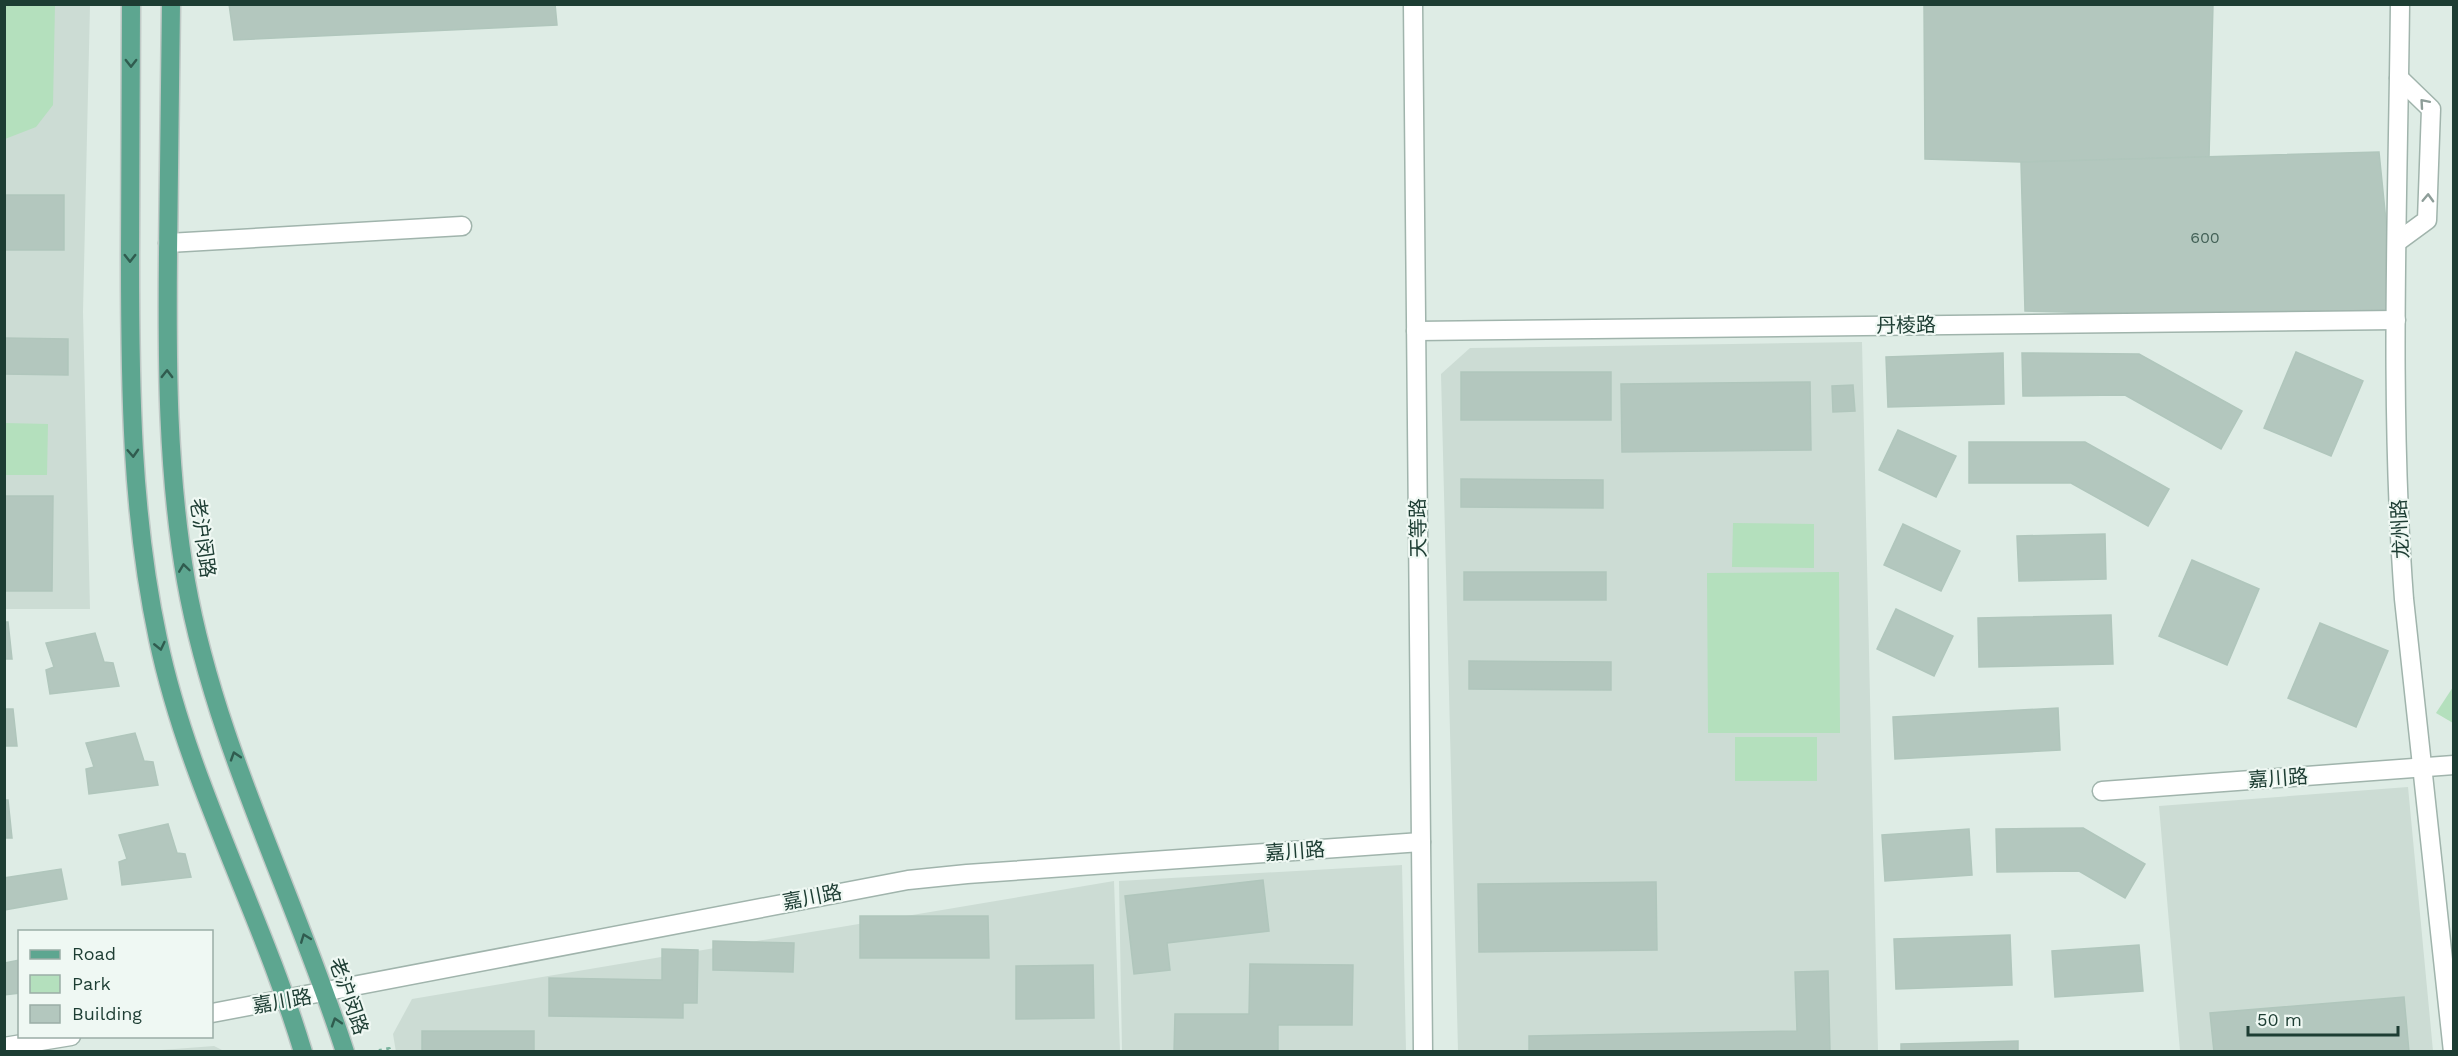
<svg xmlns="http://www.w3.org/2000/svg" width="2458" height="1056" font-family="'Work Sans','Noto Sans SC',sans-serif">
	<rect width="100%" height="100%" fill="#deece5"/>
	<g fill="#ccdcd4">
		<polygon points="4,5 90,5 83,312 90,609 5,609"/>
		<polygon points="1862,342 1878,1051 1458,1051 1441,374 1470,348"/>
		<polygon points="2408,787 2433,1051 2180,1051 2159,806"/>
		<polygon points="1402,865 1406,1051 1122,1051 1119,881"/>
		<polygon points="1114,881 1120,1051 396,1052 393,1034 412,999"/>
		<polygon points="214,1046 224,1051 148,1051"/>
	</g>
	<g fill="#b4e0bd">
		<polygon points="5,4 55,5 53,105 36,127 5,139"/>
		<polygon points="5,423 48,424 47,475 5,475"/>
		<polygon points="1733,523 1814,524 1814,568 1732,567"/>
		<polygon points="1839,572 1840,733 1708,733 1707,573"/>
		<polygon points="2453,687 2453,723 2436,713"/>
		<rect x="1735" y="737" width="82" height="44"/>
	</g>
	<g fill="#b3c7be" stroke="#b0c6bc" stroke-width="1.5">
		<polygon points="229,4 555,4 557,25 234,40"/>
		<polygon points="1924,4 2213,4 2209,157 2021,162 1925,159"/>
		<polygon points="2379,152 2396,320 2025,311 2021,162"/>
		<polygon points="6,195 64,195 64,250 4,250"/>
		<polygon points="4,338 68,339 68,375 4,374"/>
		<polygon points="2296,352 2363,381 2331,456 2264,428"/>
		<polygon points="2003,353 2004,404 1888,407 1886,357"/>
		<polygon points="2022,353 2139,354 2242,411 2221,449 2125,395 2023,396"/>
		<rect x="1461" y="372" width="150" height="48"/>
		<polygon points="1810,382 1811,450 1622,452 1621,384"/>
		<polygon points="1853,385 1855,411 1833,412 1832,386"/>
		<polygon points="1898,430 1956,456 1936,497 1879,470"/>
		<polygon points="1969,442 2085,442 2169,489 2148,526 2071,483 1969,483"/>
		<polygon points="1461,479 1603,480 1603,508 1461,507"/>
		<polygon points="4,496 53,496 52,591 4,591"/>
		<polygon points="1903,524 1960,551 1941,591 1884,565"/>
		<polygon points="2105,534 2106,579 2019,581 2017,536"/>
		<polygon points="2192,560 2259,589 2227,665 2159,636"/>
		<rect x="1464" y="572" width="142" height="28"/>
		<polygon points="1896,609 1953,636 1934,676 1877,649"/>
		<polygon points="2111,615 2113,664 1979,667 1978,618"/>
		<polygon points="4,622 8,622 12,659 4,659"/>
		<polygon points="2320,623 2388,651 2356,727 2288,698"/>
		<polygon points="95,633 104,662 113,663 119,686 50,694 46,670 54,667 46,643"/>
		<polygon points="1469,661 1611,662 1611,690 1469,689"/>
		<polygon points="2058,708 2060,750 1895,759 1893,717"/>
		<polygon points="4,709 13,709 17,746 4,746"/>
		<polygon points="135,733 144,761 153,762 158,785 89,794 86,769 94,767 86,743"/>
		<polygon points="4,800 8,800 12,838 4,838"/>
		<polygon points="168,824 177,853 185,854 191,877 122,885 119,862 127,859 119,835"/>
		<polygon points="2083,828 2145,864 2125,898 2079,871 1997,872 1996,829"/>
		<polygon points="1969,829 1972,875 1885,881 1882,835"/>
		<polygon points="61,869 67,899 4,910 4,878"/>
		<polygon points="1263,880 1269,931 1167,943 1170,970 1134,974 1125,896"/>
		<polygon points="1656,882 1657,950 1479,952 1478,884"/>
		<polygon points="860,916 988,916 989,958 860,958"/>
		<polygon points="2010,935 2012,985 1896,989 1894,939"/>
		<polygon points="713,941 794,943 793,972 713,970"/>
		<polygon points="2139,945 2143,991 2055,997 2052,951"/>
		<polygon points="662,949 698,950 697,1003 683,1003 683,1018 549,1016 549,978 662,980"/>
		<polygon points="20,960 20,993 4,995 4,963"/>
		<polygon points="1250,964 1353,965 1352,1025 1278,1025 1278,1052 1174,1052 1175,1014 1249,1014"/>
		<polygon points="1093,965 1094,1018 1016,1019 1016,966"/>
		<polygon points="1828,971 1830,1052 1529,1052 1529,1036 1797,1031 1795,972"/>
		<polygon points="2404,997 2409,1052 2214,1052 2210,1013"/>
		<rect x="422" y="1031" width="112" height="21"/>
		<polygon points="2018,1041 2018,1052 1901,1052 1901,1044"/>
	</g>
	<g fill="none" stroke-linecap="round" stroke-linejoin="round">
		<defs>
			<g id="minor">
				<polyline points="1413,4 1423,1052"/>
				<path d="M 2400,4 C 2398,202 2389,401 2404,599 L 2453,1052"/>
				<polyline points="2397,242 2427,220 2431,109 2399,78"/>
				<polyline points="168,243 462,226"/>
				<polyline points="1416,331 2396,320"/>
				<polyline points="2102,791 2454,765"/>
				<polyline points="212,1013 908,880 967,874 1421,842"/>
				<polyline points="4,1047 71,1036"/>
			</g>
			<g id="major">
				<path d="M 131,4 C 130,89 130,174 130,258 C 130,386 131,513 158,639 C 188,782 261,912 303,1052"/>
				<path d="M 171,4 C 170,87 169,170 168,253 C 167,363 167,472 186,581 C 215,745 295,895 345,1052"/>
			</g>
		</defs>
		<use href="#minor" stroke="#a0b4ac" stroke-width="21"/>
		<use href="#major" stroke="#c0c9c6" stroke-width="21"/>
		<polyline stroke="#7bb39e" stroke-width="4" stroke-dasharray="3 4.5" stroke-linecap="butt" points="379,1051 389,1049 390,1052"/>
		<use href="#minor" stroke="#fff" stroke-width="18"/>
		<use href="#major" stroke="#5da690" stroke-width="18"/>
	</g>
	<defs><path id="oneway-chevron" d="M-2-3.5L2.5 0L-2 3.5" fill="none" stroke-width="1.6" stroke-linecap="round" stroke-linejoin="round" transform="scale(1.5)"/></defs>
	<g stroke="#305c4f">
		<use href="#oneway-chevron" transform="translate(131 63) rotate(90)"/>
		<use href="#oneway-chevron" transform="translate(130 258) rotate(90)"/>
		<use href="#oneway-chevron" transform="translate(167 374) rotate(-89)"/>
		<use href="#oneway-chevron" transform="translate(133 453) rotate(87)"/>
		<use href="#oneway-chevron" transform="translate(184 568) rotate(-98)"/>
		<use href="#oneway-chevron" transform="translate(160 646) rotate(77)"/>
		<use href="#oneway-chevron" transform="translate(235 756) rotate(-108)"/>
		<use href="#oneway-chevron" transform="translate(305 938) rotate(-111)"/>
		<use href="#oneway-chevron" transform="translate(336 1022) rotate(-108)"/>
	</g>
	<g stroke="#8e9e99">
		<use href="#oneway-chevron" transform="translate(2424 103) rotate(-131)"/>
		<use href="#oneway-chevron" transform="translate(2428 198) rotate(-88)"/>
	</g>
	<g text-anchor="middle" stroke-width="4.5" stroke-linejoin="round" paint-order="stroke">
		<g font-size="16" fill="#426056">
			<text x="2205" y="243">600</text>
		</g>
		<g font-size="20" fill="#1d3d33" stroke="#eff8f3">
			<text transform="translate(1906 325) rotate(-1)" y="7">丹棱路</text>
			<text transform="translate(1418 528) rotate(-91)" y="7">天等路</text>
			<text transform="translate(2400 529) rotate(-93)" y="7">龙州路</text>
			<text transform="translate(203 538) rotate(82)" y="7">老沪闵路</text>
			<text transform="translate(2278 778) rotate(-4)" y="7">嘉川路</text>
			<text transform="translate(1295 851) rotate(-4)" y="7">嘉川路</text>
			<text transform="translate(812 897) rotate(-11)" y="7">嘉川路</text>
			<text transform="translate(349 996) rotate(71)" y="7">老沪闵路</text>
			<text transform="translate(282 1001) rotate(-10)" y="7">嘉川路</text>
		</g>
	</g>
	<rect width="2458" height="1056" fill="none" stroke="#1d3d33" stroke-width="12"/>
	<rect x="18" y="930" width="195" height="108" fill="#eff8f3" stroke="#9bada6" stroke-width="1.5"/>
	<rect x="30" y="950" width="30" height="9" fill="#5da690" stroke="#9bada6" stroke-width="1.5"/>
	<text x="72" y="960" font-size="18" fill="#1d3d33">Road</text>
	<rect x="30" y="975" width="30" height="18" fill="#b4e0bd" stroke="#9bada6" stroke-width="1.5"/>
	<text x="72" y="990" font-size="18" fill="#1d3d33">Park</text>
	<rect x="30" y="1005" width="30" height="18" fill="#b3c7be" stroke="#9bada6" stroke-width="1.5"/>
	<text x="72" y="1020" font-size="18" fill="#1d3d33">Building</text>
	<path d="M2248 1026v9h150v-9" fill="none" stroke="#1d3d33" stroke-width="3"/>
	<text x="2257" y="1026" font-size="18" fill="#1d3d33" stroke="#eff8f3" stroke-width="4.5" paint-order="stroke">50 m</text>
</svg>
